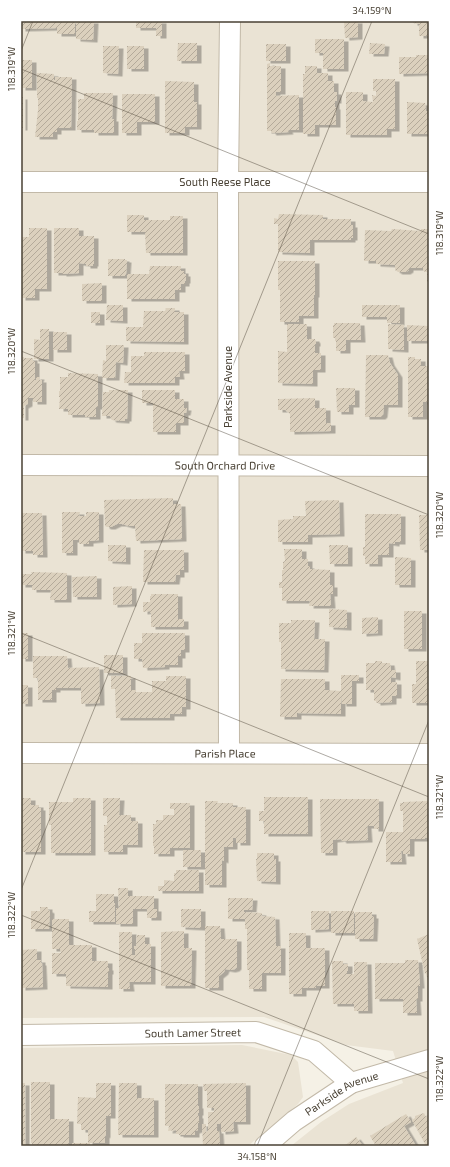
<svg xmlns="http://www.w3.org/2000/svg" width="450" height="1167" font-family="'Exo 2',sans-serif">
	<defs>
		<pattern id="building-hatch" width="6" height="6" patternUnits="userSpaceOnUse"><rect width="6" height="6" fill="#dbd0bd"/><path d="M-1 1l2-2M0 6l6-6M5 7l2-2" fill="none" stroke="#b4aa9a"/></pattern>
		<filter id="shadow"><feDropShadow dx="4.5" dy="2.5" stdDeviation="0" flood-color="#0004"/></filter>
	</defs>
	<rect width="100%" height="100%" fill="#f5f1e6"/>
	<g fill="#eae3d4">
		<polygon points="21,21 429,21 429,1146 291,1146 321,1122 349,1104 403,1083 393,1051 346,1045 264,1017 21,1018"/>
		<polygon points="242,1045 291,1055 298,1062 303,1097 298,1104 248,1146 21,1146 21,1048"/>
	</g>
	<g fill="url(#building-hatch)" filter="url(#shadow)">
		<polygon points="21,21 75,21 75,34 57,34 57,28 21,29"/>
		<polygon points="76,21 94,21 93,40 76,39"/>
		<polygon points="136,21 162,21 162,36 156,36 156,28 136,28"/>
		<polygon points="344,21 358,21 358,37 345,38"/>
		<polygon points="413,21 428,21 428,36 419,36 419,24 413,23"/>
		<polygon points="315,39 344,39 344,69 323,69 323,53 315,53"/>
		<polygon points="178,43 197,43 197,61 177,61"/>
		<polygon points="370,43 385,44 384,54 369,54"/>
		<rect x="266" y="44" width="20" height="17"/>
		<polygon points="103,46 119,46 118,74 103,73"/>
		<rect x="127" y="46" width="17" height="23"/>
		<polygon points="416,55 429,55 429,73 399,74 399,57 416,57"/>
		<rect x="21" y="60" width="11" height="28"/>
		<polygon points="270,63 270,66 281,66 281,92 276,92 276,96 299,95 299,130 288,130 289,132 272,133 271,131 267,131 267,64"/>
		<polygon points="305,66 317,66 317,73 328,73 328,81 334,81 334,92 337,92 337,101 335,101 335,107 336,107 336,125 315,125 315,134 303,134 303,74 305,74"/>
		<polygon points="37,73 54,74 54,80 55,80 55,77 72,77 71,128 57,128 57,132 53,132 53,137 35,137 38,110 38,98 37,98"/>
		<polygon points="373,79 395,79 395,129 387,129 387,135 346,135 346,92 363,92 363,101 373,102 372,95 376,96 376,91 373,91"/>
		<polygon points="165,81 194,82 194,102 197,102 197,127 185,127 185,133 165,133"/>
		<polygon points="84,93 113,93 112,119 114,119 114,133 94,133 94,130 77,130 77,121 78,121 78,99 84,99"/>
		<polygon points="122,94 155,94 155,122 137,122 137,133 122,133"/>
		<rect x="21" y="97" width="2" height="31"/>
		<polygon points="407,102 425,103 426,111 429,111 429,134 407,134"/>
		<polygon points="279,214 323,215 323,219 351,219 351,225 353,225 353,238 351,238 351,240 310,240 310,253 278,252 278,224 274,224 274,218 278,219"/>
		<polygon points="127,215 144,215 144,220 170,220 170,216 183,216 183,253 146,253 145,232 127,232"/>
		<polygon points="29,228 47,228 47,289 35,289 35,298 21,298 21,237 29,237"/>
		<polygon points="54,228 79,228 79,236 94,236 94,264 93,264 93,266 86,266 86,264 79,263 79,273 62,274 62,273 54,273"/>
		<polygon points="392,229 421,231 421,229 429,229 429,282 427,282 427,272 425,272 423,270 423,268 409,268 409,270 406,272 398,272 395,270 395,265 376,264 376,261 364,261 365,230 391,231"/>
		<polygon points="108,259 125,259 125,260 127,260 126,274 125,275 125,276 108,276"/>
		<polygon points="278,261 315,261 315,295 314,295 314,316 299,316 299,322 280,322 280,290 278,290"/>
		<polygon points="150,266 181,266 181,271 184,271 184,274 186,274 186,281 185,281 185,284 181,284 181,290 175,290 175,299 127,299 127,274 149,274"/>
		<polygon points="102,283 102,301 82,301 82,284"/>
		<polygon points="107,305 123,305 123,321 106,320"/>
		<polygon points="362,305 400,305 400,323 387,323 387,317 362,317"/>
		<polygon points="166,308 175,308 175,312 184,312 184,342 126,341 126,327 143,327 144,311 165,311"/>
		<rect x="91" y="312" width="9" height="11"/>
		<polygon points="334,323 360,323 361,340 346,340 346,351 336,351 336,341 335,341 335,338 333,338 333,325 334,325"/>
		<polygon points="287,324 307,324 307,339 315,339 315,340 316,341 316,344 315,344 315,353 321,353 321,370 313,370 313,384 278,383 278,351 287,352"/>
		<polygon points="388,324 404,325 404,350 388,349"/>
		<polygon points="407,325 428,326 428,341 407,341"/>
		<polygon points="40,329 49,329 49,359 34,359 34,339 40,340"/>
		<rect x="53" y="332" width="14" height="18"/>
		<polygon points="106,345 124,345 123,363 116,362 115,378 102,378 103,360 106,361"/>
		<polygon points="144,352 185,352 185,371 179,371 180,377 175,377 175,383 124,383 125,372 131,372 131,356 144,356"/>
		<polygon points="366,355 388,355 390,363 398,375 398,405 384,405 383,415 381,417 365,417"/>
		<polygon points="21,357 24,357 24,358 33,358 33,361 35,361 35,380 36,380 36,377 40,377 39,380 42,380 42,402 33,402 33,398 28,398 28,404 24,406 24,418 21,418"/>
		<polygon points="408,357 415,357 415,359 421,359 421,366 429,366 429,402 423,402 423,417 408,417"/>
		<polygon points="68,373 98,374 98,407 96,407 96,417 85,417 85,415 68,415 68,409 59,409 60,397 59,397 59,391 60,391 60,377 68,377"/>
		<polygon points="336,388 355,388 355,405 349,405 349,412 337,412"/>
		<polygon points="109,390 128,390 127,419 125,419 125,421 111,420 112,419 110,418 110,416 102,416 103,392 109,392"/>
		<polygon points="142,390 175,390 175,399 184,399 184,408 187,408 186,413 184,413 184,423 176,423 176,432 153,432 153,403 142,403"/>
		<polygon points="315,398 315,408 326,408 326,423 331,423 331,431 290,432 290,414 285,410 278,410 278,399"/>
		<polygon points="173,498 173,504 181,504 182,539 136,541 135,526 129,526 122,524 117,524 111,527 107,527 105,526 104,500"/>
		<polygon points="339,500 340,534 308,535 308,542 278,542 278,520 293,519 293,516 306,516 305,501"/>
		<polygon points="62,512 80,512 79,516 86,516 86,512 99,512 99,540 89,541 89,544 79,544 79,540 73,540 73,553 62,553"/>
		<polygon points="21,513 42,513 43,555 33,555 33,551 21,551"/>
		<polygon points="365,514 401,514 401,542 395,542 395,544 389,543 389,555 378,555 378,564 365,564 365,556 363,556 363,547 365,547"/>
		<polygon points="419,515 429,515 429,550 420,550"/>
		<polygon points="108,545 126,545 126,562 108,561"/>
		<polygon points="329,545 348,545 348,564 330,564"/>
		<polygon points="284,549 302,549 302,559 308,559 308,566 310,566 310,569 330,570 330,585 333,585 333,594 330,594 331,606 309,606 310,601 282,601 282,588 279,588 279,582 282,582 282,570 284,570 283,569 283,562 285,561"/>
		<polygon points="144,550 184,550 184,570 180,570 180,575 176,575 175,582 143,582"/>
		<polygon points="395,557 411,558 411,585 395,585"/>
		<polygon points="31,572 67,573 67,600 50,600 51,590 32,590 32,585 21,585 21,574 32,574"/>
		<polygon points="97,576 97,597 73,597 72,577"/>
		<polygon points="132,586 132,604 113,605 113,587"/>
		<polygon points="151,594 178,594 178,619 184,619 184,627 151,627 151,613 150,613 150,611 143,612 143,602 150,602 150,596 151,596"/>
		<polygon points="329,609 347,610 347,628 329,627"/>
		<rect x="404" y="611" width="18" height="38"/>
		<polygon points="378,617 378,633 362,634 362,618"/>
		<polygon points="291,620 315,620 314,639 325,639 324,670 281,669 281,642 279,642 279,623 291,623"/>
		<rect x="21" y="633" width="7" height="26"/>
		<polygon points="142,633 185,633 185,650 181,650 181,656 178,656 178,665 165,665 165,667 143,668 142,659 134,659 134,643 142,643"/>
		<rect x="104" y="655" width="19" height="18"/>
		<polygon points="33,656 67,656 68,668 99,667 100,703 81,704 81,688 56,688 56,690 52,690 52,700 38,700 38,678 33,678"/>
		<polygon points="375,661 382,661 382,663 390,663 391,670 396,670 396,678 391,677 391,682 397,682 397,696 392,696 392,702 376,703 376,701 374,701 374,690 366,690 366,663 375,663"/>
		<polygon points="416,661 429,661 429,703 412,703 412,684 416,684"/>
		<polygon points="341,675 359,675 359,681 352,681 352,704 342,704 341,695 341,714 297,713 297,717 280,717 281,679 325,679 325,690 341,691"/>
		<polygon points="111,676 131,676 131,690 136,690 136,692 152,692 152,681 166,681 166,676 186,676 186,707 182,707 182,714 170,714 170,718 116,718 115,689 111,689"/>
		<rect x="21" y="685" width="7" height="19"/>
		<polygon points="264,797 308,797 308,834 264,834 264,821 259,821 259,811 264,811"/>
		<polygon points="21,798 31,798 31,805 39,805 39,808 41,808 41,852 21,852"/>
		<polygon points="73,798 91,798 91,853 51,853 51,825 49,825 49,802 73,802"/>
		<polygon points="103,798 120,798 119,815 131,815 131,821 138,821 138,845 123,845 123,852 104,852 104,825 107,825 107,816 103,816"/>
		<polygon points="320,799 379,799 379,829 374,829 374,826 367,826 368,840 342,841 341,839 333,840 333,853 321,853"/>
		<polygon points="205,801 218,801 217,803 233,803 233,807 246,807 246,843 236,843 236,838 233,838 233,847 224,847 224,861 222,860 222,885 205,885"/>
		<polygon points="429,801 429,837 425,838 425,839 410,839 410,854 403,854 403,851 401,851 402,862 386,862 386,832 403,832 403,811 400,811 400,803 403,803 403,802"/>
		<polygon points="170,803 190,803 190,848 170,848 170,854 154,854 154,846 153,846 153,824 156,824 156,820 163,820 163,815 174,815 174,809 170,809"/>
		<rect x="183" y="850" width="18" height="17"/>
		<polygon points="257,853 274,853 274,859 276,859 276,882 257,881 256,859 257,859"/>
		<polygon points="176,870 199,870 199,891 158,891 158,886 164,886 164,880 174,881 174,873 176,873"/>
		<polygon points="118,888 128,888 128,896 154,896 154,909 157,909 157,918 147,918 147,909 133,909 133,924 116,924 116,908 119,908"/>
		<polygon points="96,894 114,894 114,903 115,903 115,922 89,922 89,911 96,911"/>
		<polygon points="228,898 253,898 252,910 244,910 244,912 262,913 262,916 275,917 276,946 281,946 281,973 262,973 262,989 249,989 249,970 247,970 247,929 245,929 245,919 228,919"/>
		<polygon points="40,907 48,907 48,910 50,911 49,929 31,929 31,911 40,911"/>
		<polygon points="181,909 201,909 201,928 181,927"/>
		<polygon points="311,911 329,911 329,929 311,930"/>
		<rect x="331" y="911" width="23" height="22"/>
		<polygon points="355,912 372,912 372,916 374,916 373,939 355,939"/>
		<polygon points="52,919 69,919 69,945 92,945 92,961 108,961 108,968 109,968 109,972 108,972 108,987 66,986 66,974 52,974 52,953 61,953 60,949 52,949"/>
		<polygon points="205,926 220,926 221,939 237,939 237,967 235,969 231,970 225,969 224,972 219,976 219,988 205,988"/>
		<polygon points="184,931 184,948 192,948 191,986 161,986 161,932"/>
		<polygon points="119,932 132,932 132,955 135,955 135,949 134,949 134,946 136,946 137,935 145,935 145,944 151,944 151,982 129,982 130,989 119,989"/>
		<polygon points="289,933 306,933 306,948 325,948 325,986 316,986 316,988 302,988 302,994 289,994"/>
		<polygon points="429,934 429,982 428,982 426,973 425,974 417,939"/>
		<polygon points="37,949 37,960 41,960 41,963 42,963 43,987 21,988 21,950"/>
		<polygon points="405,960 418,960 420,986 418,986 418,999 416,999 417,1013 403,1013 403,999 375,999 375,963 405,963"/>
		<polygon points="332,961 343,961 343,964 348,964 348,971 347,971 347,974 354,974 354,962 367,962 368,1011 354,1011 354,1004 333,1004"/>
		<polygon points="31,1082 50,1082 50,1119 69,1119 69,1146 32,1146 32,1143 31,1143"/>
		<rect x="21" y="1083" width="4" height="63"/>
		<polygon points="96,1083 111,1083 111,1116 106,1116 106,1136 105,1135 105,1143 90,1143 90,1146 72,1146 72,1143 88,1143 88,1130 81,1130 81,1124 77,1124 78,1097 96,1098"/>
		<polygon points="119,1083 137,1083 137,1098 154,1098 154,1135 118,1135"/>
		<polygon points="246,1083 246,1122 233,1122 234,1131 221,1132 221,1124 217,1124 217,1131 219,1131 220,1146 203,1146 202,1124 206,1124 206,1132 208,1131 208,1112 214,1112 214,1108 207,1108 207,1091 204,1091 203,1084"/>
		<polygon points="165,1084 198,1084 198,1106 199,1106 199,1113 198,1113 198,1116 199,1116 199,1123 198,1123 198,1130 195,1131 195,1135 179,1135 179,1134 176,1134 176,1130 168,1131 169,1126 165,1126"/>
		<polygon points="424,1113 426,1117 429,1116 429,1146 426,1146 412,1120 415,1118 415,1116"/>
		<polygon points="406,1114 411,1122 404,1126 416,1146 376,1146 370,1136"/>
		<polygon points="356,1137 363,1146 344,1146"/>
	</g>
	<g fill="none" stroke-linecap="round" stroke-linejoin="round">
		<defs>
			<g id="minor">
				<path id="s1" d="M 21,182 L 429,182"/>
				<path id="s2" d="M 21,465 L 429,466"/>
				<path id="s3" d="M 21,753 L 429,754"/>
				<polyline points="229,753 228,182 230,21"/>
				<path id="s4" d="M 21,1035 L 256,1032 L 314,1051 L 351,1083"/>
				<path id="s5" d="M 265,1146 L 294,1121 L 351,1083 L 429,1060"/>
			</g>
		</defs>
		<use href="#minor" stroke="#c2b9a8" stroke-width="22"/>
		<use href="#minor" stroke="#fff" stroke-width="20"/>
	</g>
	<path fill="none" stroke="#494134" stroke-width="1" stroke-opacity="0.45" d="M 21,51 L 33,21M 21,69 L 429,234M 21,351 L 429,515M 21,633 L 429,797M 21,890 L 372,21M 21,915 L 429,1079M 257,1146 L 429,720"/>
	<g text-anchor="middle" stroke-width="3" stroke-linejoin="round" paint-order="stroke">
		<g font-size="11" fill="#494134" stroke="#fff">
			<text dy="4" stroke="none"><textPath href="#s1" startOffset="204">South Reese Place</textPath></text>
			<text transform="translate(228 387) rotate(-90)" y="4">Parkside Avenue</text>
			<text dy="4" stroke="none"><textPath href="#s2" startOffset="204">South Orchard Drive</textPath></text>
			<text dy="4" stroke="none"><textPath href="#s3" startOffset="204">Parish Place</textPath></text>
			<text dy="4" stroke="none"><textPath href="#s4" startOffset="172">South Lamer Street</textPath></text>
			<text dy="4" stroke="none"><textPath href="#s5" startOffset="94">Parkside Avenue</textPath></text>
		</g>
	</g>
	<rect width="450" height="1167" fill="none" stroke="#ffffff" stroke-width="44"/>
	<rect x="22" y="22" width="406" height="1123" fill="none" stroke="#494134" stroke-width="1.5"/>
	<g font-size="10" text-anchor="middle" fill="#494134">
		<text x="372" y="14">34.159°N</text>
		<text transform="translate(11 69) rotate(-90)" y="4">118.319°W</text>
		<text transform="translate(439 233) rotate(-90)" y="4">118.319°W</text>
		<text transform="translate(11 351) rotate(-90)" y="4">118.320°W</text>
		<text transform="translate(439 515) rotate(-90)" y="4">118.320°W</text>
		<text transform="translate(11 633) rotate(-90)" y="4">118.321°W</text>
		<text transform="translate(439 797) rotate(-90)" y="4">118.321°W</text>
		<text transform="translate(11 915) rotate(-90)" y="4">118.322°W</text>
		<text transform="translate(439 1079) rotate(-90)" y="4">118.322°W</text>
		<text x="257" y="1160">34.158°N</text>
	</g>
</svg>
